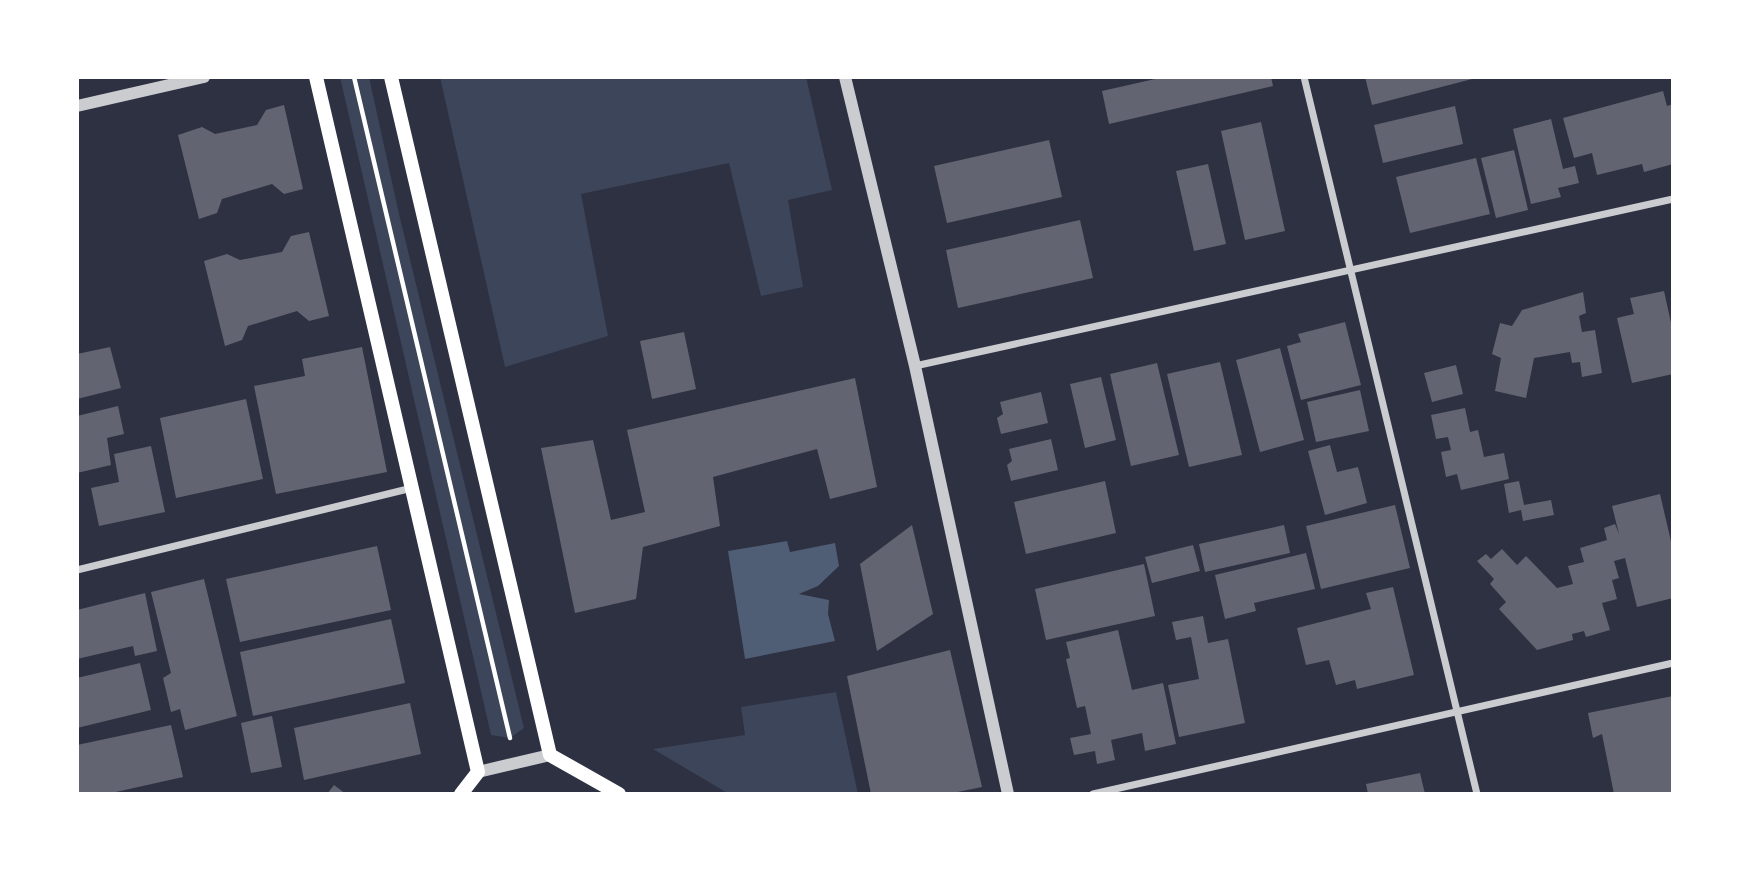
<svg xmlns="http://www.w3.org/2000/svg" width="1750" height="871" font-family="'Titillium Web',sans-serif">
	<rect width="100%" height="100%" fill="#2d3142"/>
	<g fill="#3c4559">
		<polygon points="340,77 369,77 399,214 524,728 510,738 491,735"/>
		<polygon points="440,77 806,77 832,190 788,200 803,287 761,296 729,163 581,194 608,336 505,367"/>
		<polygon points="836,692 858,794 729,794 653,749 745,735 741,707"/>
	</g>
	<polygon fill="#4f5d75" points="787,541 790,552 835,543 839,566 818,586 799,594 829,600 828,614 835,641 745,659 728,551"/>
	<g fill="#626471">
		<polygon points="1164,77 1271,77 1273,86 1109,124 1102,91"/>
		<polygon points="1365,77 1476,77 1476,78 1372,105"/>
		<polygon points="1663,91 1667,106 1673,104 1673,164 1644,172 1642,164 1597,175 1592,153 1574,158 1563,118"/>
		<polygon points="284,105 303,189 284,194 272,184 222,199 217,213 199,219 178,135 202,127 215,134 257,125 266,110"/>
		<polygon points="1455,106 1463,144 1383,163 1374,125"/>
		<polygon points="1551,119 1563,169 1575,166 1579,183 1558,188 1561,197 1531,204 1513,129"/>
		<polygon points="1261,122 1285,231 1245,240 1221,131"/>
		<polygon points="1049,140 1062,197 947,223 934,166"/>
		<polygon points="1514,150 1528,210 1496,218 1481,158"/>
		<polygon points="1476,158 1490,214 1410,233 1396,177"/>
		<polygon points="1208,164 1226,244 1194,251 1176,171"/>
		<polygon points="1080,220 1093,278 958,308 946,250"/>
		<polygon points="309,232 329,316 309,321 297,311 248,326 242,340 225,346 204,261 227,254 240,260 282,252 291,236"/>
		<polygon points="1664,291 1673,332 1673,374 1632,383 1617,318 1634,314 1630,298"/>
		<polygon points="1583,292 1586,313 1579,316 1582,332 1595,330 1602,373 1582,377 1580,362 1572,363 1570,352 1534,358 1526,398 1495,391 1501,358 1492,354 1500,323 1512,326 1522,310"/>
		<polygon points="1345,322 1361,385 1301,400 1287,346 1301,342 1298,334"/>
		<polygon points="684,332 696,389 652,399 640,341"/>
		<polygon points="110,347 121,388 77,399 77,354"/>
		<polygon points="362,347 387,472 276,494 254,386 305,376 302,359"/>
		<polygon points="1280,348 1304,440 1260,452 1236,360"/>
		<polygon points="1220,362 1242,455 1189,467 1167,374"/>
		<polygon points="1157,363 1179,455 1131,466 1110,374"/>
		<polygon points="1456,365 1463,394 1432,402 1424,373"/>
		<polygon points="1101,377 1116,440 1085,448 1070,384"/>
		<polygon points="855,378 877,487 830,499 817,449 713,477 720,526 643,547 636,599 575,613 541,448 593,440 611,520 645,512 627,430"/>
		<polygon points="1360,390 1369,431 1316,442 1307,402"/>
		<polygon points="1041,392 1048,423 1001,434 997,418 1003,414 1000,402"/>
		<polygon points="246,399 263,479 176,498 160,418"/>
		<polygon points="118,406 124,434 107,438 111,465 77,473 77,416"/>
		<polygon points="1465,408 1470,432 1478,430 1484,457 1504,453 1509,479 1461,490 1457,474 1446,477 1441,452 1451,450 1448,437 1436,439 1431,415"/>
		<polygon points="1051,439 1058,470 1011,481 1007,465 1012,461 1009,449"/>
		<polygon points="1330,445 1337,472 1358,467 1367,503 1325,515 1308,451"/>
		<polygon points="151,446 165,512 99,526 91,488 119,482 114,454"/>
		<polygon points="1105,481 1116,533 1026,554 1014,502"/>
		<polygon points="1519,481 1524,505 1551,500 1554,515 1523,521 1521,510 1509,513 1504,484"/>
		<polygon points="1660,494 1673,550 1673,598 1637,607 1625,558 1614,561 1619,578 1612,580 1617,599 1602,603 1610,630 1586,637 1584,631 1572,634 1573,640 1537,650 1499,609 1506,602 1490,584 1494,579 1477,561 1486,554 1491,559 1502,549 1517,565 1526,556 1557,588 1573,584 1568,566 1584,562 1580,548 1607,540 1604,528 1615,524 1619,534 1612,506"/>
		<polygon points="1395,505 1410,568 1321,589 1306,526"/>
		<polygon points="912,525 933,614 877,651 860,564"/>
		<polygon points="1284,525 1290,553 1205,572 1199,544"/>
		<polygon points="1193,545 1200,571 1152,583 1145,557"/>
		<polygon points="377,546 391,610 240,642 226,579"/>
		<polygon points="1306,553 1315,589 1254,603 1256,611 1225,619 1215,575"/>
		<polygon points="1144,564 1155,616 1046,640 1035,589"/>
		<polygon points="204,579 237,716 185,730 180,709 171,712 163,678 171,673 151,592"/>
		<polygon points="1393,587 1414,675 1357,689 1355,680 1336,685 1329,660 1306,665 1297,628 1371,609 1366,593"/>
		<polygon points="145,593 157,651 135,656 133,646 77,659 77,610"/>
		<polygon points="1203,616 1208,643 1228,639 1245,723 1179,737 1168,685 1199,679 1191,637 1176,640 1172,622"/>
		<polygon points="391,619 405,683 253,716 240,652"/>
		<polygon points="1118,630 1132,690 1163,683 1176,744 1145,751 1142,733 1111,740 1115,760 1097,764 1095,751 1074,755 1070,738 1091,734 1085,706 1077,708 1066,659 1070,658 1066,642"/>
		<polygon points="950,650 982,787 948,794 871,794 847,676"/>
		<polygon points="140,663 151,710 77,728 77,678"/>
		<polygon points="1673,696 1673,794 1614,794 1602,734 1593,738 1588,713"/>
		<polygon points="410,703 421,754 304,780 294,728"/>
		<polygon points="272,716 282,767 251,773 241,723"/>
		<polygon points="171,725 183,777 107,794 77,794 77,745"/>
		<polygon points="1420,773 1425,794 1368,794 1366,784"/>
		<polygon points="334,785 346,794 327,794"/>
	</g>
	<g fill="none" stroke-linecap="round" stroke-linejoin="round">
		<polyline stroke="#fff" stroke-width="4.5" points="354,77 510,738"/>
		<g stroke="#caccd0" stroke-width="7">
			<polyline points="1304,77 1477,794"/>
			<polyline points="915,366 1673,199"/>
			<polyline points="77,570 412,488"/>
			<polyline points="1093,794 1673,663"/>
		</g>
		<g stroke="#caccd0" stroke-width="12">
			<polyline points="845,77 915,366 1008,794"/>
			<polyline points="77,106 204,77"/>
			<polyline points="478,772 550,755"/>
		</g>
		<g stroke="#fff" stroke-width="14">
			<polyline points="316,77 478,772 461,794"/>
			<polyline points="391,77 550,755 619,794"/>
		</g>
	</g>
	<rect width="1750" height="871" fill="none" stroke="#ffffff" stroke-width="158"/>
</svg>
